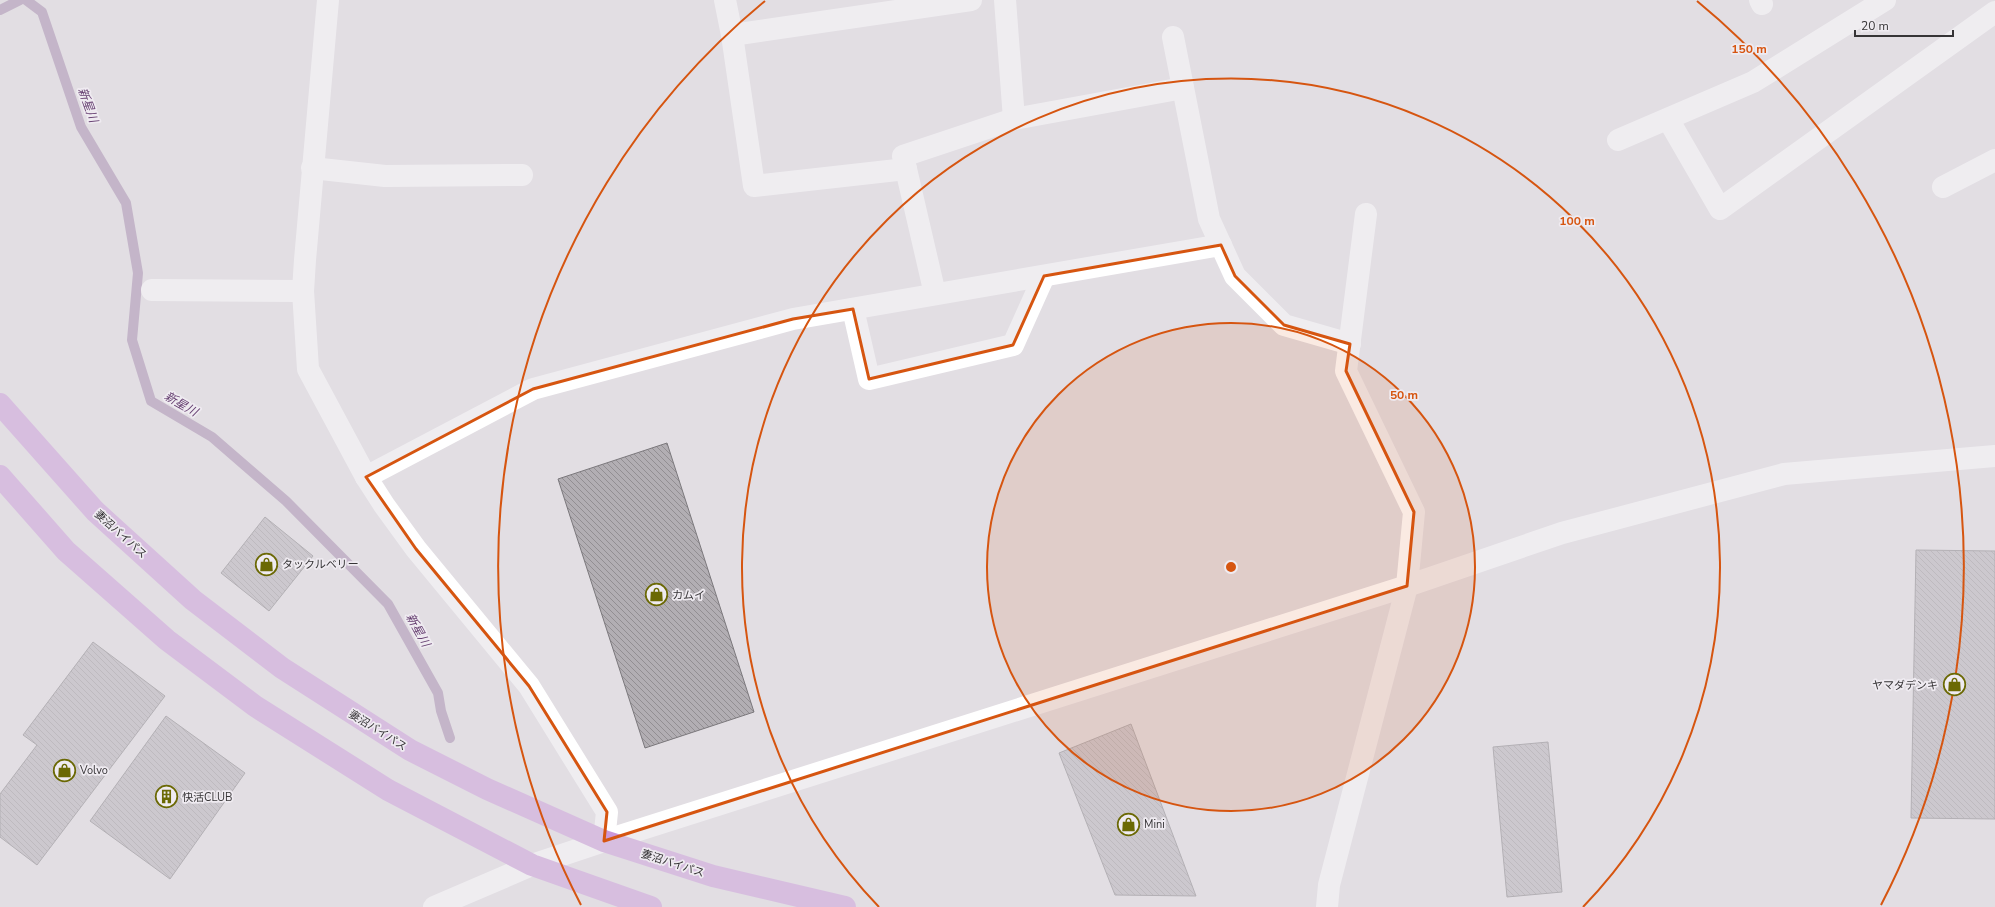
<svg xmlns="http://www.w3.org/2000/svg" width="1995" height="907" font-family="'Nunito Sans','Noto Sans JP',sans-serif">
	<defs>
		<pattern id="building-back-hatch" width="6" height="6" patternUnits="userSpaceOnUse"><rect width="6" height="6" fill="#b2aeb3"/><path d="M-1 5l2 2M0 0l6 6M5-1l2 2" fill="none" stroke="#928e92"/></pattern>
	</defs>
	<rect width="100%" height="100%" fill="#e2dee3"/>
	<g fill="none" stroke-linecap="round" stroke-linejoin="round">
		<g stroke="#a084a8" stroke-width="10">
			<polyline points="26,0 42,12 81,127 126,203 138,273 132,340 151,401 212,437 286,501 388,604 438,693 441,711 450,738"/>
			<polyline points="0,10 20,0"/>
		</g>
	</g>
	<g fill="url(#building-back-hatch)" stroke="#7b787c">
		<polygon points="667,443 754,712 645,748 558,479"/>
		<polygon points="265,517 313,556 269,611 221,573"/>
		<polygon points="1916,550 1995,551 1995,819 1911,818"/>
		<polygon points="93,642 165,696 37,865 0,837 0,794 37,745 23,735"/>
		<polygon points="166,716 245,773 170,879 90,821"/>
		<polygon points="1131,724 1196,896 1115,895 1059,753"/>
		<polygon points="1548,742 1562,892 1507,897 1493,747"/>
	</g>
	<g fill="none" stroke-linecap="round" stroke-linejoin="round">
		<g stroke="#fff" stroke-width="22">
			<polyline points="328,0 305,260 303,291 308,369 366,477 384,505 416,549 529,686 607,812 604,841"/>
			<polyline points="725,0 732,35 754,186 906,169"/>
			<polyline points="1005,0 1014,119"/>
			<polyline points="1760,0 1762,4"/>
			<polyline points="732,35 971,0"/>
			<polyline points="1173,37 1209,219 1235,276 1284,325 1350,344"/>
			<polyline points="1668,119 1720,209 1995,12"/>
			<polyline points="1618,140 1753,82 1885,0"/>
			<polyline points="312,168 385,176 522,175"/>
			<polyline points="1943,187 1995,160"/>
			<polyline points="152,290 303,291"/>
			<polyline points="935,294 903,156 1014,119 1183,88"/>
			<polyline points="853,309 869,379 1013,345 1044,276"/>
			<polyline points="366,477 533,389 793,319 1221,245"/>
			<polyline points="434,907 532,865 604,841 1407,586 1562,533 1784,474 1995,456"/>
			<polyline points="1327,907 1329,885 1407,586 1414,512 1346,371 1366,214"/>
		</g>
		<g stroke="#cb98da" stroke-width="22">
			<polyline points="0,404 95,511 193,600 282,668 410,750 487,789 604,841 713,876 845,907"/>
			<polyline points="0,476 66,551 167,640 255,706 388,790 532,865 651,907"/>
		</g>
	</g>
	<path d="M0 0H1995V907H0ZM 1221,245 L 1235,276 L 1284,325 L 1350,344 L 1346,371 L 1414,512 L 1407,586 L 604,841 L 607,812 L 529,686 L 416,549 L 366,477 L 533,389 L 793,319 L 853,309 L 869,379 L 1013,345 L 1044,276 Z" fill="#e2dee3" fill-opacity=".55" fill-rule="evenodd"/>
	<path fill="none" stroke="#d65510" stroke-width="3" stroke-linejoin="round" d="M 1221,245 L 1235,276 L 1284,325 L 1350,344 L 1346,371 L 1414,512 L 1407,586 L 604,841 L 607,812 L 529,686 L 416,549 L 366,477 L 533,389 L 793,319 L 853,309 L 869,379 L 1013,345 L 1044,276 Z"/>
	<circle cx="1231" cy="567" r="244" fill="#d65510" fill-opacity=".12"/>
	<g fill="none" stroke="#d65510" stroke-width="2">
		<circle cx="1231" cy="567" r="244"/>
		<path d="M879 907A489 489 0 1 1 1583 907"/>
		<path d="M581 905A733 733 0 0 1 765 1M1697 1A733 733 0 0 1 1881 905"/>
	</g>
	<defs>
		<symbol id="shop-ring" viewBox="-11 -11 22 22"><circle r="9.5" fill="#efebf1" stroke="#6b6904" stroke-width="1.5"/><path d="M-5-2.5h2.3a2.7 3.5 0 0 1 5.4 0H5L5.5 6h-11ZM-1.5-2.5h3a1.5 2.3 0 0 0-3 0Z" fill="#6b6904"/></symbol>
		<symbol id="building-ring" viewBox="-11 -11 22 22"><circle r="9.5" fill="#efebf1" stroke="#6b6904" stroke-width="1.5"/><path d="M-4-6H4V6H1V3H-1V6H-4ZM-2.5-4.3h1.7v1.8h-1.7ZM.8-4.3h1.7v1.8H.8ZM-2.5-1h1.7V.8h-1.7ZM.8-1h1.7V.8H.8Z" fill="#6b6904"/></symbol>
	</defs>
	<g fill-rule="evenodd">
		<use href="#shop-ring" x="254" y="552" width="25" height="25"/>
		<use href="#shop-ring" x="644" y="582" width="25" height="25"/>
		<use href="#shop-ring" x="1942" y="672" width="25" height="25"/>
		<use href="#shop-ring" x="52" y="758" width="25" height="25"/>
		<use href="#building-ring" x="154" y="784" width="25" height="25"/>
		<use href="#shop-ring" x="1116" y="812" width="25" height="25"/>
	</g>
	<g text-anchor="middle" stroke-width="3.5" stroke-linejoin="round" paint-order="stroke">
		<g font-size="11" fill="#363436" stroke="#efebf1">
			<text transform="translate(121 534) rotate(42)" y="4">妻沼バイパス</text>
			<text transform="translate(378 730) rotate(32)" y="4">妻沼バイパス</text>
			<text transform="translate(673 863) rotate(18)" y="4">妻沼バイパス</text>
		</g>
		<g font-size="11" fill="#363436" stroke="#efebf1" text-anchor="start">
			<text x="282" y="568">タックルベリー</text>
			<text x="672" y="599">カムイ</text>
			<text x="1938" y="689" text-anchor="end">ヤマダデンキ</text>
			<text x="80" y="774">Volvo</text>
			<text x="182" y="801">快活CLUB</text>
			<text x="1144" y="828">Mini</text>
		</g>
		<g font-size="12" font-style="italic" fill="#674172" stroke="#efebf1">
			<text transform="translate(88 105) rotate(70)" y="4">新星川</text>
			<text transform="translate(181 404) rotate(30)" y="4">新星川</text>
			<text transform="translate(418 630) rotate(61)" y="4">新星川</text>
		</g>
	</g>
	<circle cx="1231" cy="567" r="6" fill="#d65510" stroke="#efebf1" stroke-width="2"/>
	<g font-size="12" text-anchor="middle" font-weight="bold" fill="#d65510" stroke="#efebf1" stroke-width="3.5" stroke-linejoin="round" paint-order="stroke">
		<text x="1749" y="53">150 m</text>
		<text x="1577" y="225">100 m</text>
		<text x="1404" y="399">50 m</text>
	</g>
	<path d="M1855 30v6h98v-6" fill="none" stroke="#363436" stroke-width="2"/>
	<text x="1861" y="30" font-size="12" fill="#363436" stroke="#efebf1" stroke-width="3" paint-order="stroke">20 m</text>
</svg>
